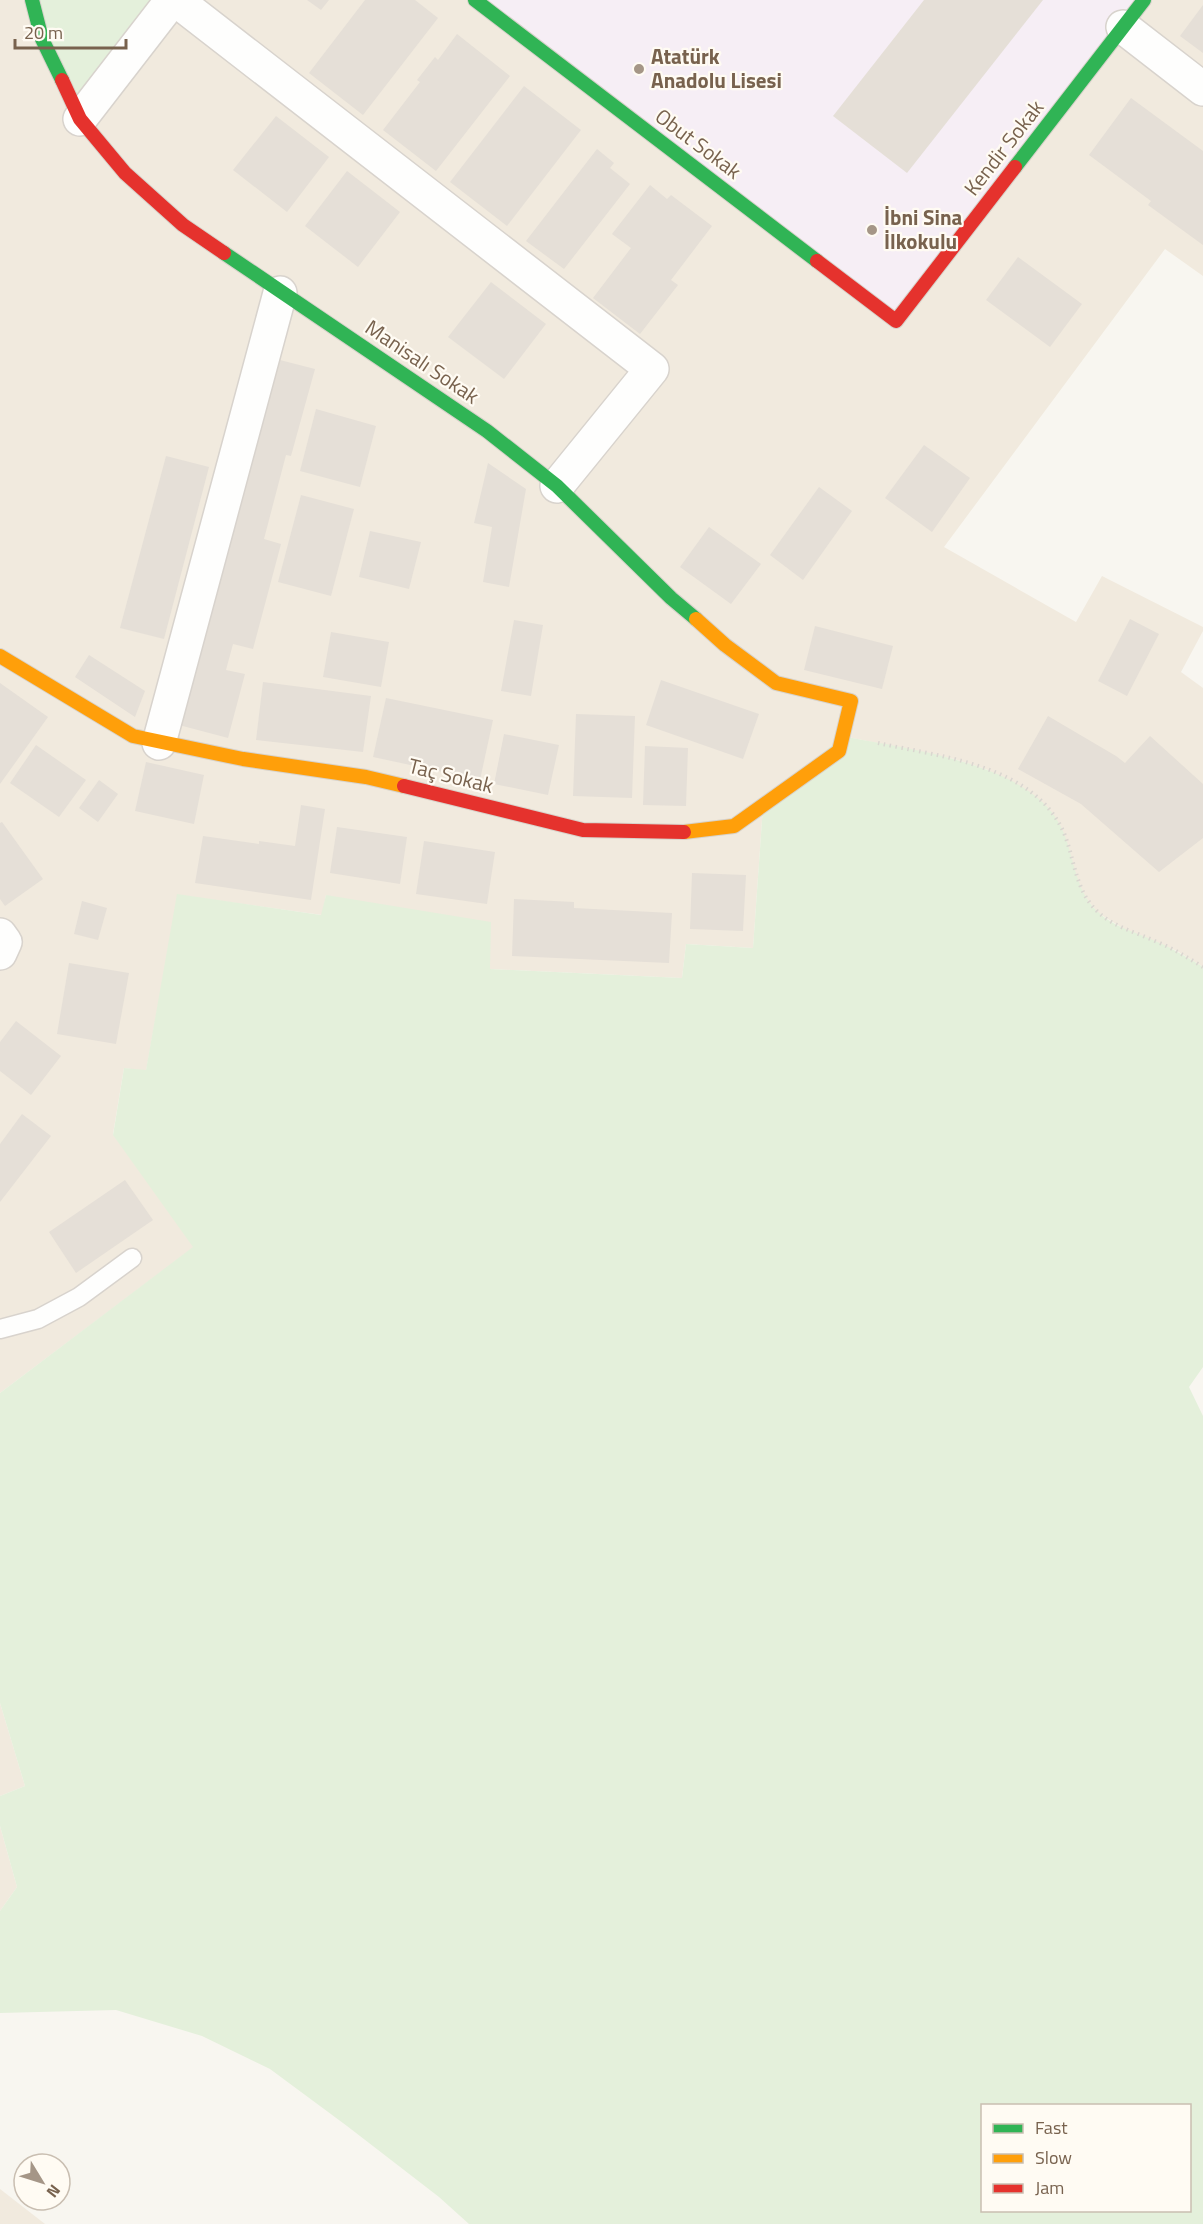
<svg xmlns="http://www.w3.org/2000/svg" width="1203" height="2224" font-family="'Titillium Web',sans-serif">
	<rect width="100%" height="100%" fill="#f8f6f0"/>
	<g fill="#f1eade">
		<polygon points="0,0 1203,0 1203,276 1165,249 944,547 1076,622 1102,576 1203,627 1203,631 1181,672 1203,688 1203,967 1177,951 1124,929 1098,913 1085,897 1075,874 988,770 954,759 843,736 763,806 753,948 686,944 682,978 490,969 326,895 322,915 178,895 146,1071 124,1068 113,1134 194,1247 0,1393"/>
		<polygon points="0,1703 25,1786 0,1796"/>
		<polygon points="0,1826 17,1887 0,1911"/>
		<polygon points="0,2189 45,2224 0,2224"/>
	</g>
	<polygon fill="#f6eef5" points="475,0 1144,0 896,321"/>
	<g fill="#e4f0db" fill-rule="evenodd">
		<polygon points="32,0 172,0 80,119"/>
		<path d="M 842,736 C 906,749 1028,762 1060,825 C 1075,854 1073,889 1098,912 C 1114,927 1135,932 1155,941 C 1172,948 1187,957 1203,967 L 1203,1367 L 1189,1387 L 1203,1416 L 1203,2224 L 469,2224 L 439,2197 L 347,2126 L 270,2069 L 202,2036 L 116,2010 L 0,2013 L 0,1911 L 17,1887 L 0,1826 L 0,1796 L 25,1786 L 0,1703 L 0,1393 L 193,1247 L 113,1135 L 124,1068 L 146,1070 L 177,894 L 321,915 L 326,895 L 491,922 L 490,969 L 682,978 L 686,944 L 753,948 L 763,806 ZM 982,2106 L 1190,2106 L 1190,2210 L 982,2210 Z"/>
	</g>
	<g fill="#e5dfd7">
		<polygon points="307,0 329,0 321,10"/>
		<polygon points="365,0 415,0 438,18 363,115 309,73"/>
		<polygon points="924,0 1043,0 907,173 833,116"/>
		<polygon points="1203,5 1203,53 1180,36"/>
		<polygon points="457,34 510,76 436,171 383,130 420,82 417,80 435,57 438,60"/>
		<polygon points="524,86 581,130 507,226 450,182"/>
		<polygon points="1131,98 1203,151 1203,245 1148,205 1151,201 1089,155"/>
		<polygon points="276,116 329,157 287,212 233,170"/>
		<polygon points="597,149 614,163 610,168 630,184 564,269 526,241"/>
		<polygon points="347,171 400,212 358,267 305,226"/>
		<polygon points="650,185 667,199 671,195 712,226 671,280 678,285 640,334 593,298 631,248 612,234"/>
		<polygon points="1018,257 1082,304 1050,347 986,300"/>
		<polygon points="491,282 546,324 504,379 448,337"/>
		<polygon points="276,359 315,369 291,456 286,455 264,539 281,544 253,649 233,644 226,670 245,674 228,738 179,725"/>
		<polygon points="316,409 376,426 360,487 300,471"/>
		<polygon points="924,445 970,478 932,532 885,498"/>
		<polygon points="166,456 209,467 164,639 120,628"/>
		<polygon points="488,463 526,489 509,587 483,582 492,527 474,523"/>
		<polygon points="819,487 852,511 803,580 770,555"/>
		<polygon points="301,495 354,509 331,596 278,582"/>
		<polygon points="709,527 761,564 731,604 680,567"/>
		<polygon points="370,531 421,542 409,589 359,577"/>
		<polygon points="1130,619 1159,634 1127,696 1098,681"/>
		<polygon points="514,620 543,625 531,696 501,691"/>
		<polygon points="815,626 893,646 882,689 804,670"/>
		<polygon points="331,632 389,642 381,687 323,677"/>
		<polygon points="89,655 145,691 135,717 75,677"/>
		<polygon points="661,680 759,714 743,759 646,725"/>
		<polygon points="263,682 371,696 363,752 256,740"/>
		<polygon points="0,683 48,717 0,784"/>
		<polygon points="386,698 493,720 480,780 373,757"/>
		<polygon points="576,714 635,716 632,798 573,796"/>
		<polygon points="1048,716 1116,756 1125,763 1150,736 1203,784 1203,838 1159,872 1081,804 1018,769"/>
		<polygon points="504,734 559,745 548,795 494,784"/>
		<polygon points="36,745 86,780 59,817 10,783"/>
		<polygon points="645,746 688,748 686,806 643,805"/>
		<polygon points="146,762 204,775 194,824 135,811"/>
		<polygon points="99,780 118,794 98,822 79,808"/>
		<polygon points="301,805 325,809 311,900 195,883 203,836 259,844 259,841 295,846"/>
		<polygon points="2,822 43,879 5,906 0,899 0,823"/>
		<polygon points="337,827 407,837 400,884 330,873"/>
		<polygon points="424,841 495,852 487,904 416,894"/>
		<polygon points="692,873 746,875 743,931 690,929"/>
		<polygon points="514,899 574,902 574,908 672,913 669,963 512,956"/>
		<polygon points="82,901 107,908 98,940 74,934"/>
		<polygon points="69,963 129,973 116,1044 57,1034"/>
		<polygon points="16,1021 61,1056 31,1095 0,1071 0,1042"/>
		<polygon points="22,1114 51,1136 0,1202 0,1144"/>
		<polygon points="125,1180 153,1220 76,1273 49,1232"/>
	</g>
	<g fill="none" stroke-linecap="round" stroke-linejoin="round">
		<defs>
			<polyline id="lane" points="0,1329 38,1319 79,1297 132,1258"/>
			<g id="street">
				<polyline points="176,0 652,369 557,486"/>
				<polyline points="1123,27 1203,89"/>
				<polyline points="80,119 172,0"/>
				<polyline points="159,743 280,293"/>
				<polyline points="0,935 5,942 0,953"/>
			</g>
			<g id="fast">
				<polyline points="32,0 42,39 62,80"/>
				<polyline points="475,0 817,261"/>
				<polyline points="1015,167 1144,0"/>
				<polyline points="224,253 487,431 557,486 671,598 696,619"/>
			</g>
			<g id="slow">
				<polyline points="0,656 133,736 243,759 366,777 404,786"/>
				<polyline points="684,832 734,826 839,751 851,701 776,683 725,645 696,619"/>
			</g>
			<g id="jam">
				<polyline points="62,80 80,119 125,173 183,225 224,253"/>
				<polyline points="817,261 896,321 1015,167"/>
				<polyline points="404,786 583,830 684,832"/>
			</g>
		</defs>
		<use href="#lane" stroke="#d8d3cd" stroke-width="21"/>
		<use href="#street" stroke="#d8d3cd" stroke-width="36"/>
		<use href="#fast" stroke="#d7d2ca" stroke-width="16"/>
		<use href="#slow" stroke="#d7d2ca" stroke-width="16"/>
		<use href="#jam" stroke="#d7d2ca" stroke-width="16"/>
		<path stroke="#dad6d0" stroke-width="4" stroke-dasharray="1.5 4.5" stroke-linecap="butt" d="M 878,743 C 942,757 1034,765 1064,833 C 1075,860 1075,891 1098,912 C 1114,927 1135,932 1155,941 C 1172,948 1187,957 1203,967"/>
		<use href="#lane" stroke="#fefefd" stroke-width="18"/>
		<use href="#street" stroke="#fefefd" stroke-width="33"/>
		<use href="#fast" stroke="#30b455" stroke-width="14"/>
		<use href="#slow" stroke="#ff9f0a" stroke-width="14"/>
		<use href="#jam" stroke="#e5322d" stroke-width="14"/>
	</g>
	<g fill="#a59687" stroke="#fffbf3" stroke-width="2">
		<circle cx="639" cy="69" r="6"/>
		<circle cx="872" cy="230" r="6"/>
	</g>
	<g text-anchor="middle" stroke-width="4.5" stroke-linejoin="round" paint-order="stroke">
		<g font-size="21" font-weight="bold" fill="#78624e" stroke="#fffbf3" text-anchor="start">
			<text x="651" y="64">Atatürk<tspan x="651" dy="24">Anadolu Lisesi</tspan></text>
			<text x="884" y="225">İbni Sina<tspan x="884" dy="24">İlkokulu</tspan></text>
		</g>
		<g font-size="21" fill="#78624e" stroke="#fffbf3">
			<text transform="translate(698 144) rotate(37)" y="7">Obut Sokak</text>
			<text transform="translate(1004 148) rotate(-52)" y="7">Kendir Sokak</text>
			<text transform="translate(422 362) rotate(34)" y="7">Manisalı Sokak</text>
			<text transform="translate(451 776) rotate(14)" y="7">Taç Sokak</text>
		</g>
	</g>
	<rect x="981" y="2104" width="210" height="108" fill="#fffbf3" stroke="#c9beb1" stroke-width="1.5"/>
	<rect x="993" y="2124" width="30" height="9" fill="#30b455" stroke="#c9beb1" stroke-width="1.5"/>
	<text x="1035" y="2134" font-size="18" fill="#78624e">Fast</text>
	<rect x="993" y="2154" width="30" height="9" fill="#ff9f0a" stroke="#c9beb1" stroke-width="1.5"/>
	<text x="1035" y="2164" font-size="18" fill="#78624e">Slow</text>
	<rect x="993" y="2184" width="30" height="9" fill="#e5322d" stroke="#c9beb1" stroke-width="1.5"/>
	<text x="1035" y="2194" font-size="18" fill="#78624e">Jam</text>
	<g transform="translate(42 2182) rotate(128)"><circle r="28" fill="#fffbf3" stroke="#c9beb1" stroke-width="1.5"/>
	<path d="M0-4.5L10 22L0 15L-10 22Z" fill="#a59687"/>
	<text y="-9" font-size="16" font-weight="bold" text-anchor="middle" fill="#78624e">N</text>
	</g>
	<path d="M15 39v9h111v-9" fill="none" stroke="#78624e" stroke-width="3"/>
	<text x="24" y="39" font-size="18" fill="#78624e" stroke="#fffbf3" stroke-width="4.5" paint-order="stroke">20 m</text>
</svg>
